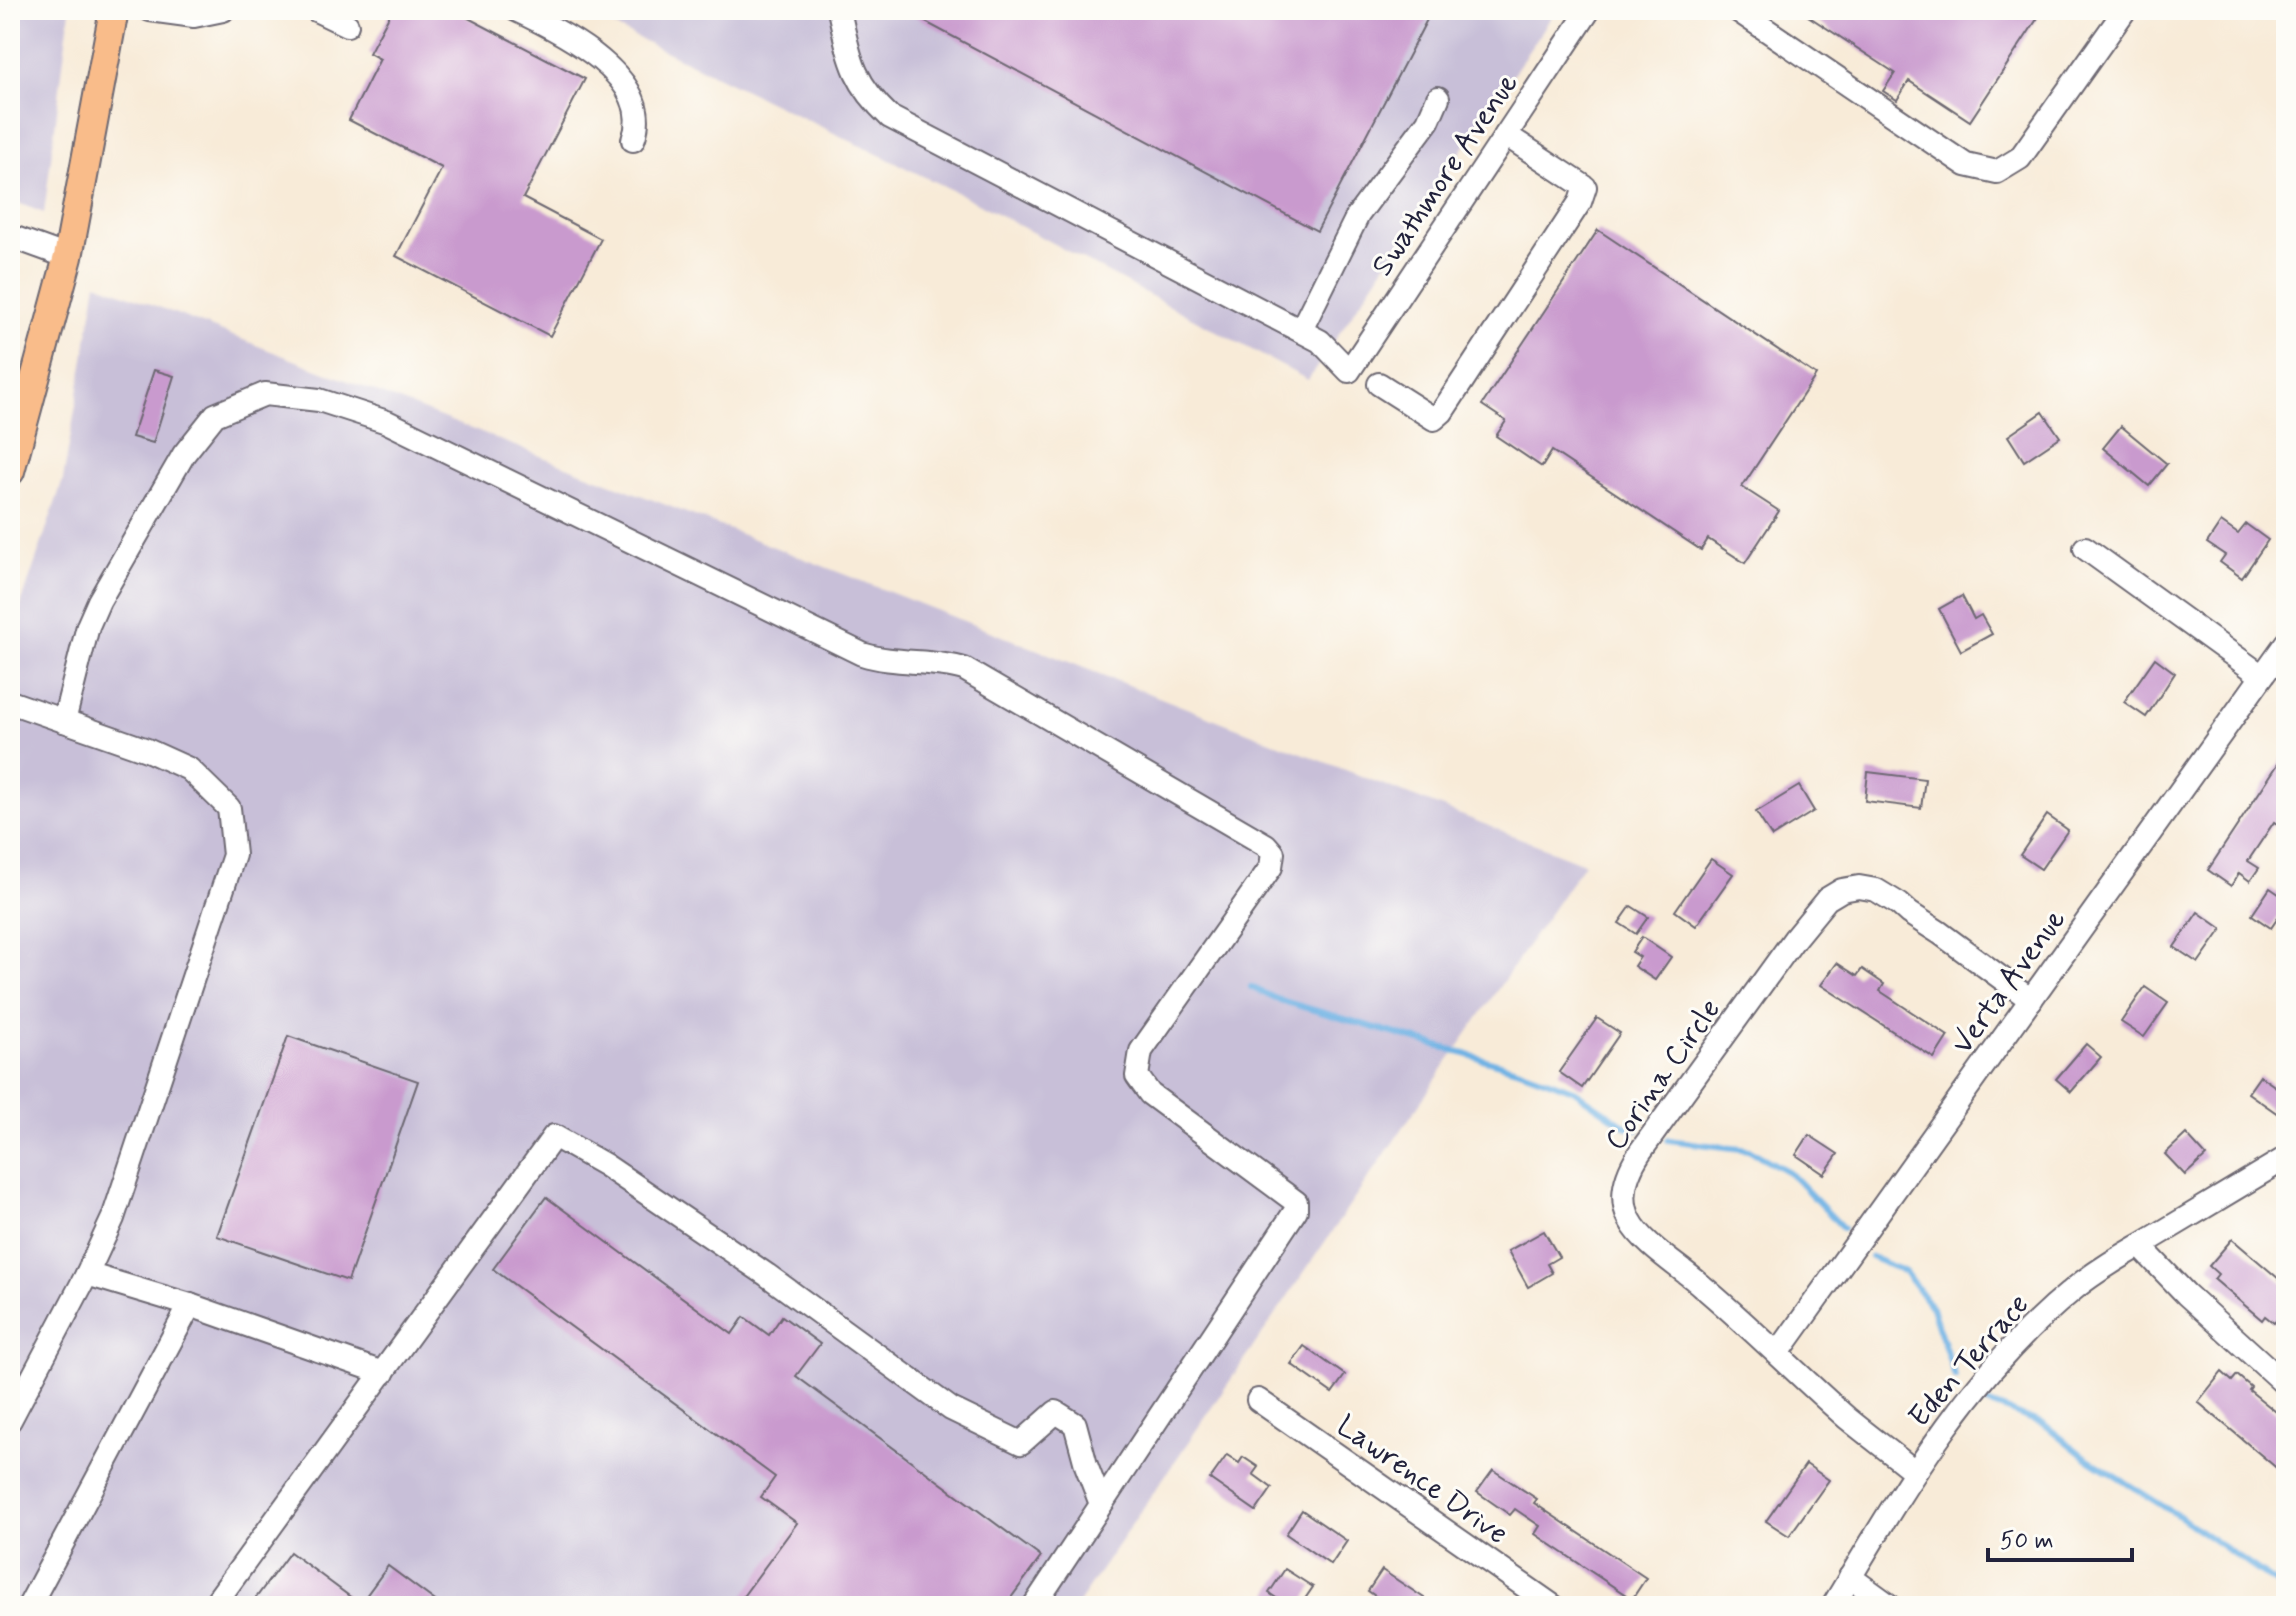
<svg xmlns="http://www.w3.org/2000/svg" width="2296" height="1616" font-family="Mynerve,sans-serif">
	<rect width="100%" height="100%" fill="#fdfcf7"/>
	<filter id="ink" filterUnits="userSpaceOnUse"><feTurbulence type="fractalNoise" baseFrequency=".0125" numOctaves="2"/><feDisplacementMap in="SourceGraphic" scale="16" xChannelSelector="R" yChannelSelector="G"/><feConvolveMatrix kernelMatrix="1 2 1 2 8 2 1 2 1" color-interpolation-filters="sRGB"/></filter>
	<filter id="wash" filterUnits="userSpaceOnUse"><feTurbulence type="fractalNoise" baseFrequency=".006" numOctaves="4" result="noise"/><feDisplacementMap in="SourceGraphic" scale="32" xChannelSelector="R" yChannelSelector="G"/><feGaussianBlur stdDeviation="1.8" result="paint"/><feColorMatrix in="noise" values="0 0 0 0 0 0 0 0 0 0 0 0 0 0 0 0 0 1.4 0 .05"/><feComposite in="paint" operator="in"/></filter>
	<g filter="url(#wash)">
		<rect width="100%" height="100%" fill="#f8ebd8"/>
		<g fill="#c8bfd8">
			<polygon points="10,10 70,10 44,213 10,200"/>
			<polygon points="580,10 1556,10 1308,380 966,197"/>
			<polygon points="97,283 1584,863 1076,1606 10,1606 10,637 63,480"/>
		</g>
		<g fill="none" stroke-linecap="round" stroke-linejoin="round">
			<g stroke="#6fb2e4" stroke-width="6">
				<polyline points="1251,987 1276,999 1520,1070 1573,1090 1627,1127 1637,1130"/>
				<polyline points="1668,1140 1749,1150 1789,1172 1843,1228"/>
				<polyline points="1871,1257 1905,1272 1932,1308 1955,1377"/>
				<polyline points="1987,1403 2044,1424 2085,1457 2177,1515 2286,1590"/>
			</g>
		</g>
		<g id="blocks">
			<g fill="#c99ace">
				<polygon points="392,10 453,10 585,79 523,198 601,239 550,336 396,256 442,168 349,120 380,59 369,53"/>
				<polygon points="903,10 1432,10 1317,231"/>
				<polygon points="1799,10 2043,10 1970,121 1909,81 1897,100 1883,91 1895,73"/>
				<polygon points="1598,230 1816,375 1742,487 1779,511 1745,563 1708,539 1701,550 1552,451 1542,467 1496,436 1506,421 1482,405"/>
				<polygon points="154,370 174,376 153,443 132,437"/>
				<polygon points="2043,412 2060,437 2024,461 2008,436"/>
				<polygon points="2121,426 2167,464 2149,486 2103,448"/>
				<polygon points="2221,522 2238,534 2246,524 2268,540 2242,578 2220,562 2225,555 2207,543"/>
				<polygon points="1962,596 1974,619 1981,615 1992,634 1961,651 1939,609"/>
				<polygon points="2155,658 2175,673 2146,717 2124,702"/>
				<polygon points="2286,752 2286,830 2274,822 2248,861 2259,868 2250,881 2239,873 2231,886 2208,870"/>
				<polygon points="1868,772 1925,779 1921,808 1865,801"/>
				<polygon points="1799,786 1814,811 1772,837 1756,812"/>
				<polygon points="2047,815 2068,830 2041,869 2020,855"/>
				<polygon points="1711,859 1733,874 1696,926 1675,911"/>
				<polygon points="2270,888 2286,899 2286,906 2271,928 2252,915"/>
				<polygon points="1631,906 1648,917 1636,934 1619,923"/>
				<polygon points="2198,912 2222,929 2198,963 2174,947"/>
				<polygon points="1642,937 1671,957 1655,980 1634,966 1640,957 1632,952"/>
				<polygon points="1837,963 1857,976 1862,969 1884,984 1880,991 1948,1036 1934,1058 1821,985"/>
				<polygon points="2145,987 2168,1003 2144,1037 2121,1022"/>
				<polygon points="1597,1018 1620,1033 1582,1088 1559,1072"/>
				<polygon points="288,1036 418,1081 348,1281 217,1236"/>
				<polygon points="2086,1044 2101,1057 2071,1092 2056,1079"/>
				<polygon points="2260,1076 2286,1094 2286,1102 2278,1114 2248,1093"/>
				<polygon points="2186,1134 2206,1156 2185,1175 2165,1154"/>
				<polygon points="1809,1135 1838,1154 1824,1174 1796,1155"/>
				<polygon points="546,1197 732,1334 744,1317 769,1335 782,1316 820,1344 796,1376 1041,1557 1005,1606 736,1606 797,1523 761,1497 775,1477 493,1269"/>
				<polygon points="1544,1231 1559,1257 1547,1264 1552,1273 1528,1287 1508,1251"/>
				<polygon points="2232,1239 2286,1285 2286,1308 2274,1323 2265,1316 2262,1320 2214,1279 2218,1274 2209,1266"/>
				<polygon points="1304,1346 1345,1375 1332,1393 1291,1364"/>
				<polygon points="2222,1372 2232,1381 2237,1375 2251,1387 2249,1390 2286,1420 2286,1462 2279,1470 2198,1402"/>
				<polygon points="1227,1455 1239,1463 1243,1457 1258,1467 1253,1474 1272,1488 1256,1511 1210,1479"/>
				<polygon points="1806,1464 1829,1480 1789,1536 1766,1521"/>
				<polygon points="1493,1470 1537,1499 1534,1503 1646,1578 1632,1599 1535,1534 1540,1526 1515,1509 1510,1515 1477,1492"/>
				<polygon points="1302,1510 1347,1541 1331,1565 1286,1534"/>
				<polygon points="290,1552 360,1604 388,1566 442,1606 250,1606"/>
				<polygon points="1285,1569 1313,1587 1300,1606 1288,1606 1269,1593"/>
				<polygon points="1382,1570 1436,1606 1390,1606 1368,1591"/>
			</g>
		</g>
	</g>
	<g filter="url(#ink)">
		<use href="#blocks" fill-opacity="0" stroke="#6d6872" stroke-width="2"/>
		<g fill="none" stroke-linecap="round" stroke-linejoin="round">
			<defs>
				<g id="minor">
					<polyline points="150,10 194,16 223,10"/>
					<polyline points="316,10 347,25"/>
					<path d="M 516,10 C 561,31 657,78 633,140"/>
					<path d="M 839,10 C 850,59 852,81 890,117 L 1320,341 L 1349,371 L 1589,10"/>
					<polyline points="1737,10 1966,165 1997,172 2020,158 2125,10"/>
					<polyline points="10,236 68,257"/>
					<polyline points="1301,330 1358,215 1428,121 1438,98"/>
					<polyline points="1379,384 1434,419 1442,412 1580,202 1585,187 1506,135"/>
					<polyline points="2085,548 2262,676"/>
					<polyline points="10,702 147,750 189,769 229,808 234,855 113,1218 87,1274 10,1420"/>
					<path d="M 64,721 L 88,626 L 99,601 L 184,454 L 215,415 L 265,394 L 319,400 L 387,422 L 862,654 C 896,665 931,659 964,669 L 1266,845 L 1273,853 L 1271,867 L 1141,1051 L 1137,1076 L 1150,1094 L 1296,1202 L 1296,1210 L 1034,1606"/>
					<polyline points="2140,1246 2186,1294 2286,1385"/>
					<polyline points="87,1274 190,1305 383,1373"/>
					<polyline points="1778,1353 2286,643"/>
					<polyline points="1258,1400 1553,1606"/>
					<path d="M 1914,1471 C 1892,1453 1869,1436 1847,1418 C 1798,1375 1752,1328 1702,1286 C 1682,1268 1642,1244 1630,1220 C 1618,1197 1627,1172 1640,1152 L 1795,938 L 1827,899 L 1842,890 L 1859,887 L 1876,890 L 1899,904 L 1909,913 L 1940,933 L 2031,1000"/>
					<polyline points="1850,1577 1890,1606"/>
					<polyline points="29,1606 190,1305"/>
					<polyline points="213,1606 554,1136 605,1165 767,1275 951,1409 1021,1443 1056,1412 1075,1424 1086,1465 1101,1504"/>
					<path d="M 1833,1606 C 1902,1491 1968,1375 2074,1289 C 2099,1268 2128,1253 2156,1236 C 2199,1210 2243,1184 2286,1158"/>
				</g>
				<polyline id="major" points="10,471 68,257 114,10"/>
			</defs>
			<use href="#minor" stroke="#6d6872" stroke-width="26"/>
			<use href="#major" stroke="#6d6872" stroke-width="32"/>
			<use href="#minor" stroke="#fff" stroke-width="22"/>
			<use href="#major" stroke="#f9bc8a" stroke-width="28"/>
		</g>
	</g>
	<g text-anchor="middle" stroke-width="6" stroke-linejoin="round" paint-order="stroke">
		<g font-size="30" fill="#22223b" stroke="#fdfcf7">
			<text transform="translate(1444 174) rotate(-56)" y="10">Swathmore Avenue</text>
			<text transform="translate(2008 981) rotate(-54)" y="10">Verta Avenue</text>
			<text transform="translate(1662 1074) rotate(-55)" y="10">Corina Circle</text>
			<text transform="translate(1968 1360) rotate(-49)" y="10">Eden Terrace</text>
			<text transform="translate(1423 1479) rotate(35)" y="10">Lawrence Drive</text>
		</g>
	</g>
	<rect width="2296" height="1616" fill="none" stroke="#fdfcf7" stroke-width="40"/>
	<path d="M1988 1548v12h144v-12" fill="none" stroke="#22223b" stroke-width="4"/>
	<text x="2000" y="1548" font-size="24" fill="#22223b" stroke="#fdfcf7" stroke-width="6" paint-order="stroke">50 m</text>
</svg>
